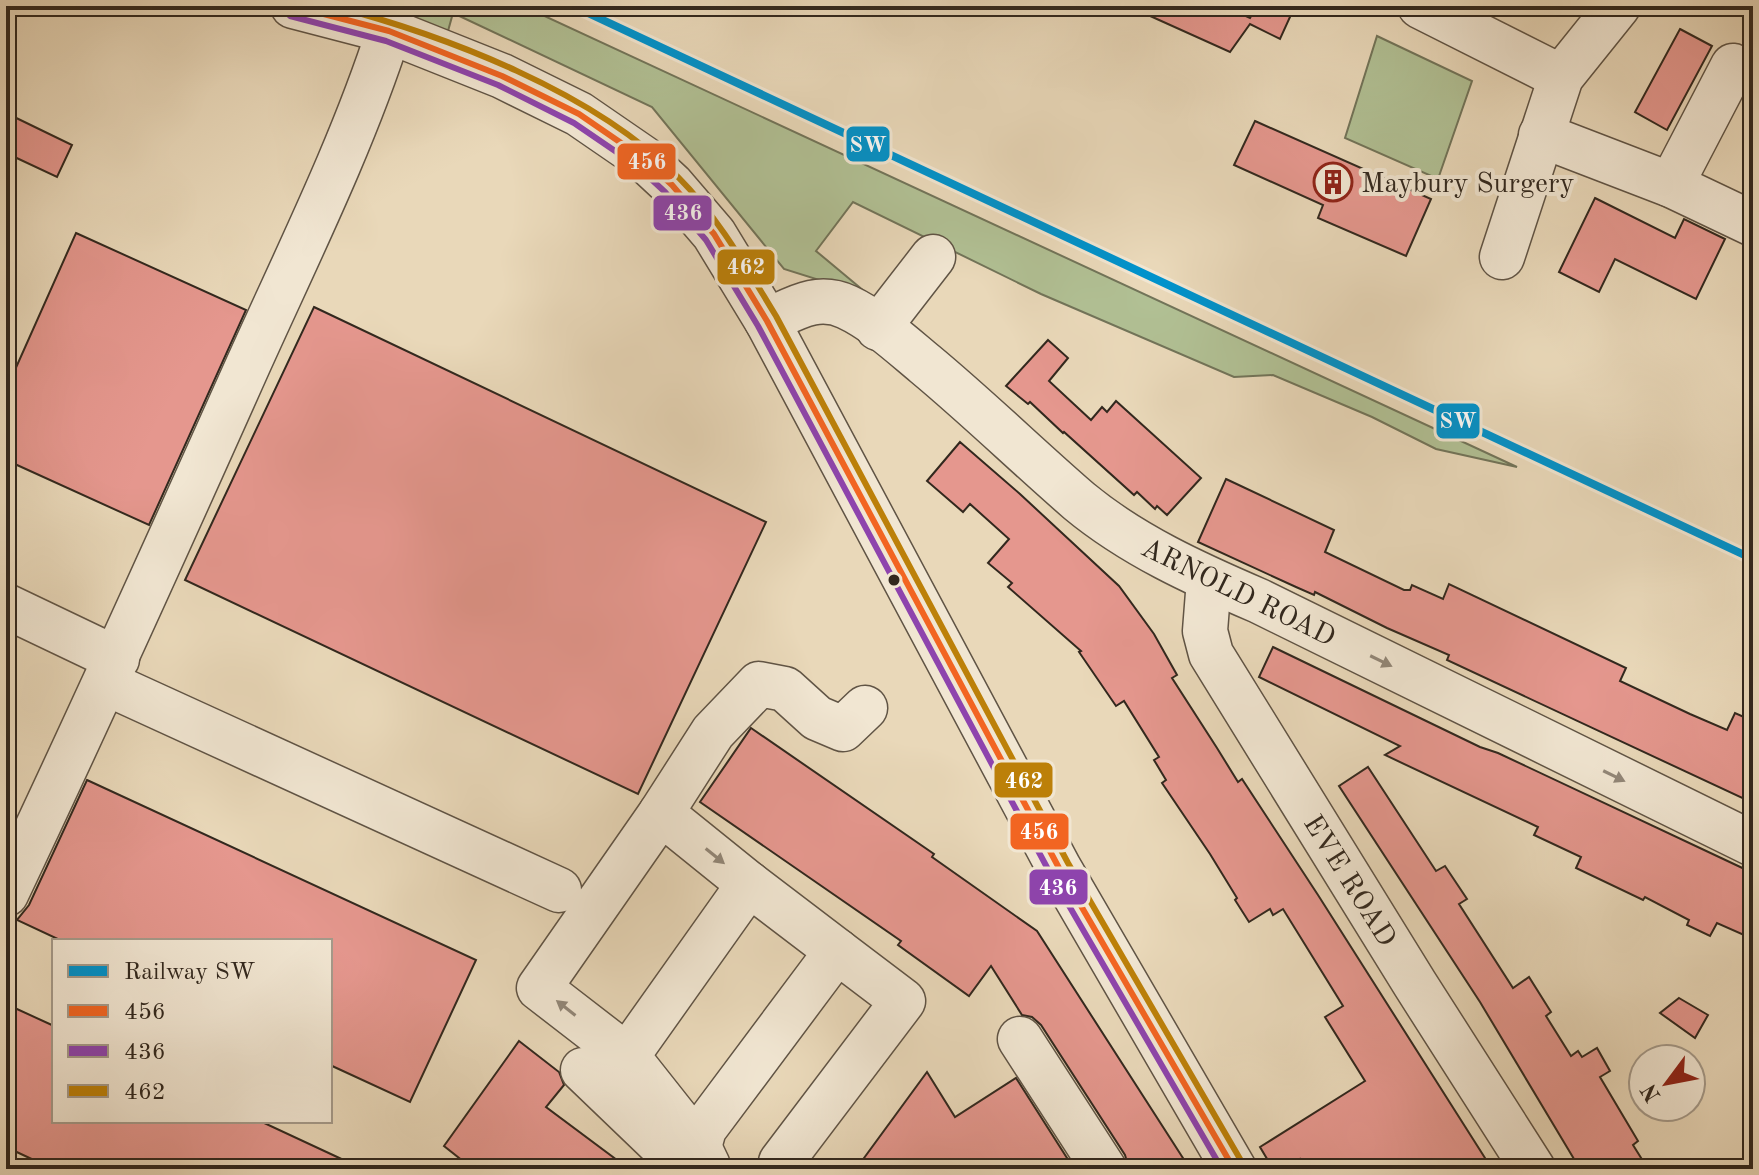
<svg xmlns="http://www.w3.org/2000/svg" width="1759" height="1175" font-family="'Old Standard TT',serif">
	<rect width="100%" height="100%" fill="#e9d8b9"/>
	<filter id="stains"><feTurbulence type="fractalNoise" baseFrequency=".0025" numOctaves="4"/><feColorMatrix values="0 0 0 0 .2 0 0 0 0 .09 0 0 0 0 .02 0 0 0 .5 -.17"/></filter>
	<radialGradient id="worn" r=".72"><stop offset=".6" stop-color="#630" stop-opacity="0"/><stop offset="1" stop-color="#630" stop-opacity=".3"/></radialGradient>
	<g fill="#b1c094" stroke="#727459" stroke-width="2">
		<polygon points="356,6 523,6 1517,467 1436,449 1372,417 1273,375 1234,377 1041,294 853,202 816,251 870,296 784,269 652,107 453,13 448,31"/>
		<polygon points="1377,36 1472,81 1438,179 1345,138"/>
	</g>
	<g fill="#e5978e" stroke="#32281e" stroke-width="2">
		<polygon points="1128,6 1224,6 1250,18 1257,6 1295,6 1280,39 1250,24 1230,52"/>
		<polygon points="1680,29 1712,46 1667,130 1635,112"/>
		<polygon points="6,113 72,145 57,177 6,153"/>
		<polygon points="1255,121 1431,199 1406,256 1318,218 1323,205 1234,165"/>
		<polygon points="1595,198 1675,238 1684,219 1725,239 1696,299 1615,259 1599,292 1559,272"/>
		<polygon points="76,233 246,310 149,525 6,460 6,390"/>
		<polygon points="314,307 766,522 638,794 185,580"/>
		<polygon points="1048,340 1068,358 1049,381 1091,420 1102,407 1107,412 1116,401 1201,478 1167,515 1157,506 1155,509 1137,492 1134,495 1064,432 1063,433 1030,402 1028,404 1006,386"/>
		<polygon points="960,442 1020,494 1119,586 1154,634 1177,675 1172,678 1217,748 1238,782 1242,779 1318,895 1492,1169 1306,1169 1300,1159 1284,1169 1273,1169 1260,1147 1365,1081 1325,1017 1343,1006 1283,909 1273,915 1270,909 1249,922 1235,900 1237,898 1210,854 1162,783 1166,780 1154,760 1159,757 1124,701 1116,706 1079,652 1081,651 1008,587 1012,583 988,563 1009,539 970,504 963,512 927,481"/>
		<polygon points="1226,479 1334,530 1325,552 1404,590 1410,590 1412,585 1443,599 1449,584 1626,668 1620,681 1690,714 1727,730 1735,713 1753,721 1753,803 1447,660 1449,655 1387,628 1315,592 1314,595 1296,587 1198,542"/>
		<polygon points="1273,647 1480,747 1498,753 1753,873 1753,939 1717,923 1710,936 1687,925 1689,920 1645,897 1643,900 1576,868 1581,857 1534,835 1538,827 1385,755 1400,746 1259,677"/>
		<polygon points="751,728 934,854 932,857 1037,931 1190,1169 1129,1169 1125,1155 1041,1025 1032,1017 1022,1015 991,966 969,996 898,945 901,941 700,802"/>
		<polygon points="1368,767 1436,871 1445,866 1467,899 1459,904 1513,988 1529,977 1551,1012 1546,1016 1571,1056 1578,1051 1582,1057 1597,1048 1610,1071 1600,1077 1638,1141 1633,1145 1648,1169 1580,1169 1480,1002 1339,786"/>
		<polygon points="87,780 476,960 410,1102 330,1065 330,941 62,941 17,920 29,905"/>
		<polygon points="1679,998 1708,1015 1695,1038 1660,1013"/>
		<polygon points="6,1004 54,1026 54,1121 260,1121 363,1169 53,1169 6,1147"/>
		<polygon points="519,1041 559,1072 564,1085 546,1107 629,1169 473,1169 444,1146"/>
		<polygon points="927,1072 955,1117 1016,1078 1074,1169 856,1169"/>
	</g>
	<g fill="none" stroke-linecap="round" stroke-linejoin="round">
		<defs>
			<g id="minor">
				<polyline points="293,6 389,31 502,76 579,114 643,158 672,185 714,234 767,321 1059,868 1234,1169"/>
				<polyline points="1420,6 1561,77"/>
				<polyline points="1541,135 1671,185 1753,224"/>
				<polyline points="1671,185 1733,66"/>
				<polyline points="1502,257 1561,77 1618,6"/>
				<path d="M 767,321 C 794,309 817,293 847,307 C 875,320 901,344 925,364 C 978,408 1027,456 1079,501 C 1132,545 1196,574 1259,601 L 1753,844"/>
				<polyline points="878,328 933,257"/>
				<polyline points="1209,580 1205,631 1211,654 1415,984 1533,1169"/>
				<polyline points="6,606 117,659"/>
				<polyline points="106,683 559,890"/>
				<polyline points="661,813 713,732 759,684 785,689 817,718 843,729 865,708"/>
				<path d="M 6,894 C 89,719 169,542 248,365 C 297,256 352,146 389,31"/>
				<polyline points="1020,1039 1104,1169"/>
				<polyline points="627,1056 539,988 661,813 749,884"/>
				<polyline points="583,1070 658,1142 690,1169"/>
				<polyline points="699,1147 704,1129 837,951 903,1001 781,1162"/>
				<polyline points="708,1166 699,1147 627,1056 749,884 837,951"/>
			</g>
		</defs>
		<use href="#minor" stroke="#605445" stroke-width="47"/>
		<use href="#minor" stroke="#f1e6d2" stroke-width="44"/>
		<defs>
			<polyline id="bus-1" points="293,6 389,31 502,76 579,114 643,158 672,185 714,234 767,321 1059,868 1234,1169"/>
			<polyline id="bus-2" points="290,16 386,41 498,85 574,123 637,166 665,192 706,240 758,326 1050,873 1222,1169"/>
			<path id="bus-3" d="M 333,6 C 447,36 594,92 678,177 C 719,218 746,267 776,316 L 1068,863 L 1243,1164"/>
		</defs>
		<use href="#bus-1" stroke="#f1e6d2" stroke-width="12"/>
		<use href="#bus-2" stroke="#f1e6d2" stroke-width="12"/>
		<use href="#bus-3" stroke="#f1e6d2" stroke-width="12"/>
		<use href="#bus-1" stroke="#f26522" stroke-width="6"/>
		<use href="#bus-2" stroke="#8e44ad" stroke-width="6"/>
		<use href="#bus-3" stroke="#bc8009" stroke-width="6"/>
		<defs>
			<polyline id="rail-1" points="573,6 1753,559"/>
		</defs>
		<use href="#rail-1" stroke="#f1e6d2" stroke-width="14"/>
		<use href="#rail-1" stroke="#0092cb" stroke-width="8"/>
	</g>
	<defs><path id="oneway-solid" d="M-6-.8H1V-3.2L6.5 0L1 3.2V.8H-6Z" transform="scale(2)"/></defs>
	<g fill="#928778">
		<use href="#oneway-solid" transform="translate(1381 661) rotate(26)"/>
		<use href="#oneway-solid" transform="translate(1614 776) rotate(26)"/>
		<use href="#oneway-solid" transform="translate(715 856) rotate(39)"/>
		<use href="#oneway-solid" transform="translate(566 1008) rotate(-142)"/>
	</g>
	<defs>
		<symbol id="building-ring" viewBox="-11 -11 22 22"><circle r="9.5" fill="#f1e6d2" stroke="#8f2418" stroke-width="1.5"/><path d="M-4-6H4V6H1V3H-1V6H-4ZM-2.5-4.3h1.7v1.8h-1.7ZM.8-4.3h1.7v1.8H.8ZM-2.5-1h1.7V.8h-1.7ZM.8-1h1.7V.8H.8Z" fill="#8f2418"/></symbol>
	</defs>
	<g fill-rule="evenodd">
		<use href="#building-ring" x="1311" y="160" width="44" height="44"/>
	</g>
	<circle fill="#32281e" stroke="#f1e6d2" stroke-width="3" cx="894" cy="580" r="7"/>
	<g text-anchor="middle" stroke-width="8" stroke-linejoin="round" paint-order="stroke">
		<g font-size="28" fill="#32281e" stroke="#f1e6d2" text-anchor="start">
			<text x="1361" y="192">Maybury Surgery</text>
		</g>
		<g font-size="28" fill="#32281e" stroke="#f1e6d2">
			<text transform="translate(1239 591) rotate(26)" y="10">ARNOLD ROAD</text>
			<text transform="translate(1351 880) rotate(58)" y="10">EVE ROAD</text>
		</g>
	</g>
	<g stroke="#f1e6d2" stroke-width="3">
		<rect x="845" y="125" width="46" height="38" rx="8" fill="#0092cb"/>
		<rect x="616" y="142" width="61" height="39" rx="8" fill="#f26522"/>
		<rect x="652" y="194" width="61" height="38" rx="8" fill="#8e44ad"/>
		<rect x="716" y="248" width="60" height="38" rx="8" fill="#bc8009"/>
		<rect x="1435" y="402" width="46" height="38" rx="8" fill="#0092cb"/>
		<rect x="993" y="761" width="61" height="38" rx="8" fill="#bc8009"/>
		<rect x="1009" y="812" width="61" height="39" rx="8" fill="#f26522"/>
		<rect x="1028" y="868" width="61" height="38" rx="8" fill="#8e44ad"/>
	</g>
	<g font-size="22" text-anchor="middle" font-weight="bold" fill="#fff">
		<text x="868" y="152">SW</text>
		<text x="647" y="169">456</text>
		<text x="683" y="220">436</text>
		<text x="746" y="274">462</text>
		<text x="1458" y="428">SW</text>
		<text x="1024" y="788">462</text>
		<text x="1039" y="839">456</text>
		<text x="1058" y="895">436</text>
	</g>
	<rect width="1759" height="1175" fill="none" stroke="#e9d8b9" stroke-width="32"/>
	<rect x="8" y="8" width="1743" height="1159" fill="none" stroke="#32281e" stroke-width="4"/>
	<rect x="16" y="16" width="1727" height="1143" fill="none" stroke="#32281e" stroke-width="2"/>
	<rect x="52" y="939" width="280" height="184" fill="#f1e6d2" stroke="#a59a8a" stroke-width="2"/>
	<rect x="68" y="965" width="40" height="12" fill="#0092cb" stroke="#a59a8a" stroke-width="2"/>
	<text x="124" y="979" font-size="24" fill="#32281e">Railway SW</text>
	<rect x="68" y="1005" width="40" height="12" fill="#f26522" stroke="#a59a8a" stroke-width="2"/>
	<text x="124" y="1019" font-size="24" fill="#32281e">456</text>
	<rect x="68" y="1045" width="40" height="12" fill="#8e44ad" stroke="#a59a8a" stroke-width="2"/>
	<text x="124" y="1059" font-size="24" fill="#32281e">436</text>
	<rect x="68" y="1085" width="40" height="12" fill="#bc8009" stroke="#a59a8a" stroke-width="2"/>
	<text x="124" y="1099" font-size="24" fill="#32281e">462</text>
	<g transform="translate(1667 1083) rotate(238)"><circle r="38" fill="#f1e6d2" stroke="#a59a8a" stroke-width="2"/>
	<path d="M0-6L14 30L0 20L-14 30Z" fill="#8f2418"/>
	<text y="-12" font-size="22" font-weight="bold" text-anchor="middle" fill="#32281e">N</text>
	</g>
	<rect width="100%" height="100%" filter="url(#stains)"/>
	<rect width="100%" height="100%" fill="url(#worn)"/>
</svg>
